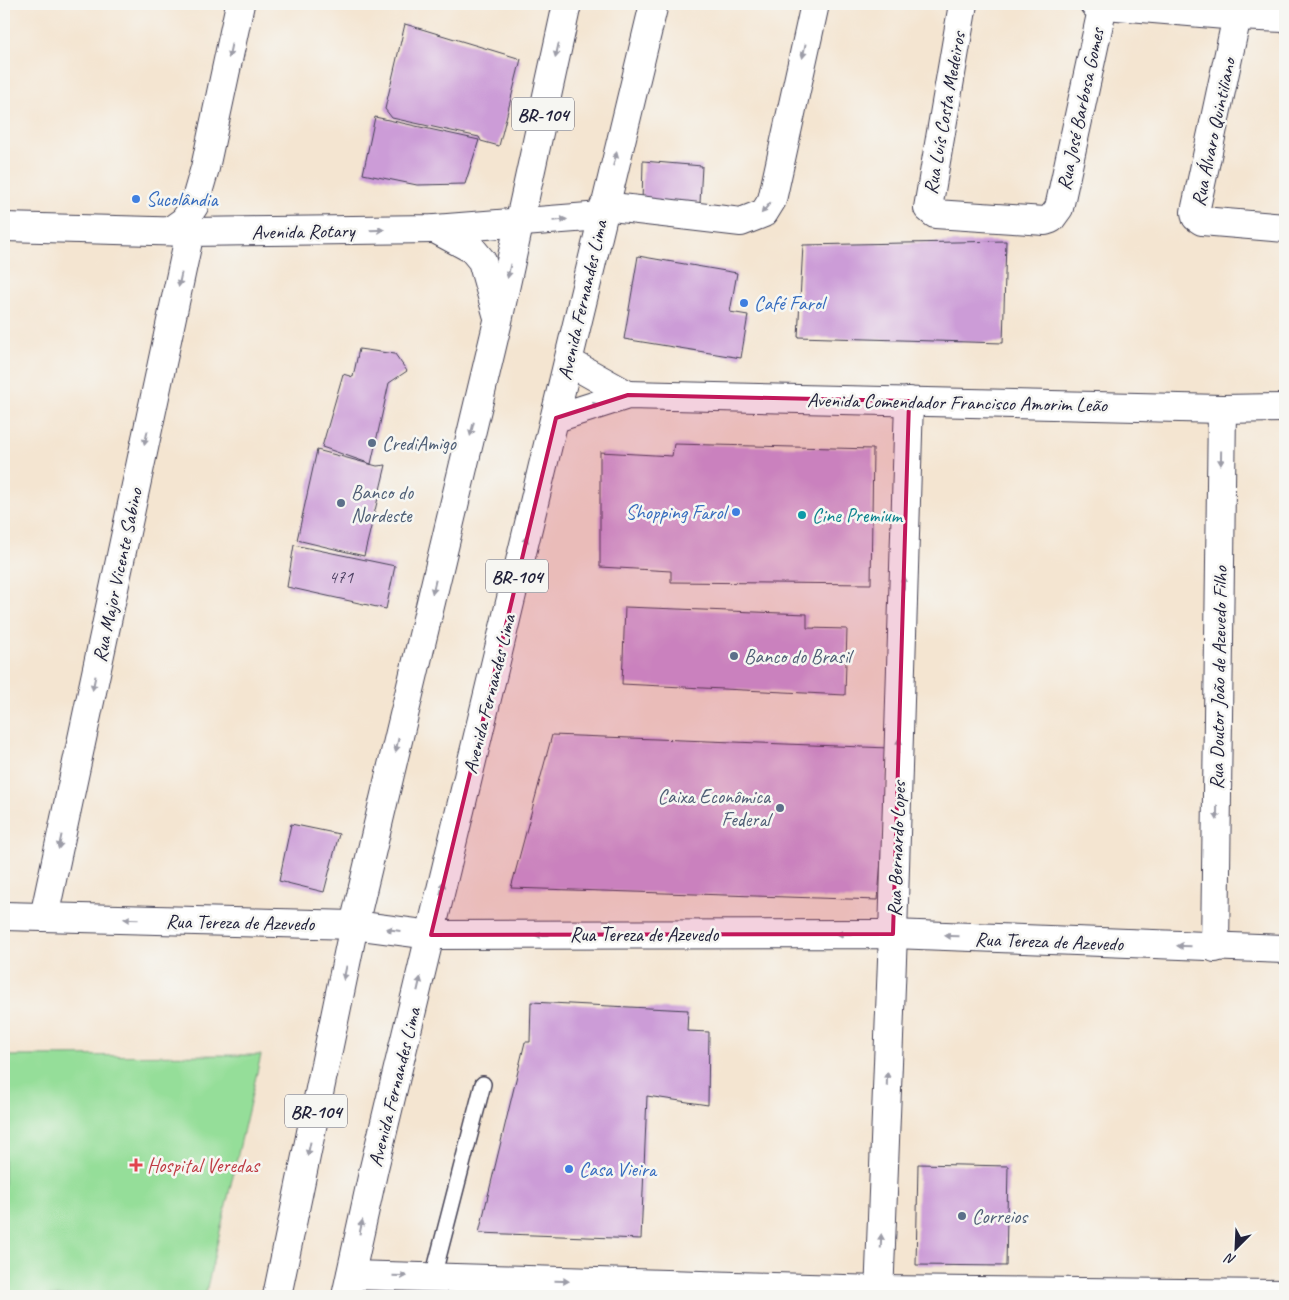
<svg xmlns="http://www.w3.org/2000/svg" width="1289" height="1300" font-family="Caveat,sans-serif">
	<rect width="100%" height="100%" fill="#f6f6f2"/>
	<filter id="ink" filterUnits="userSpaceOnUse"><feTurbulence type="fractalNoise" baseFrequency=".02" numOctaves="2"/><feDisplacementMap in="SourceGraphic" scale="10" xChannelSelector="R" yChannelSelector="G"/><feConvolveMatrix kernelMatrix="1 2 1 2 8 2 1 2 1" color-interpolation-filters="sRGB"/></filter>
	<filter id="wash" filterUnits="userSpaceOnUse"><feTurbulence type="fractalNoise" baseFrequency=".0096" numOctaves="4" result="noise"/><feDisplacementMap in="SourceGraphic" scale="20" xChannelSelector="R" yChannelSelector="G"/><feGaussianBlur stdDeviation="1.12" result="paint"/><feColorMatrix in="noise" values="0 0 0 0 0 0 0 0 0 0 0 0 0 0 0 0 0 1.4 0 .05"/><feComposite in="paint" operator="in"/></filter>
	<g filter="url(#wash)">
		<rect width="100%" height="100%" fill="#f4e5d1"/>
		<polygon fill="#95de99" stroke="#5c806a" points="261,1055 205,1296 4,1296 4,1056"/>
		<g id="blocks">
			<g fill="#cc9cd7">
				<polygon points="405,24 521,59 499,146 481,141 479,137 392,118 385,109"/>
				<polygon points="375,117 479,140 465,184 417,185 363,174"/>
				<polygon points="643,161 702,166 700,203 642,203"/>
				<polygon points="1006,241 1003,343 798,337 803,245"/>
				<polygon points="638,256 737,273 730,312 748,315 741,358 624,339"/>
				<polygon points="359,349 395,354 407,371 389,383 371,464 322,447 343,374 353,377"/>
				<polygon points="674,444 873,449 871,584 671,582 671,571 600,567 600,452 672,456"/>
				<polygon points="317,450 377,466 386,465 364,556 297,540"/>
				<polygon points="294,545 395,566 386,609 287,587"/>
				<polygon points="625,607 807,614 807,628 847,629 845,695 622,684"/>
				<polygon points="552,735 889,748 878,900 511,888"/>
				<polygon points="291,824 339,834 324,892 279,881"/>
				<polygon points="531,1002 688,1010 687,1031 709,1032 708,1105 647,1096 641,1239 479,1233 525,1042 530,1042"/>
				<polygon points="918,1164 1008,1166 1006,1266 916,1265"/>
			</g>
		</g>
	</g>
	<g filter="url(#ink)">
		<use href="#blocks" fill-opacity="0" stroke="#423f52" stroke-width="1"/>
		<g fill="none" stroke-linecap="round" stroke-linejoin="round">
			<defs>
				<polyline id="lane" points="433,1277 483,1084"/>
				<g id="street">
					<polyline points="963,4 928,208 935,214 1045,221 1051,219 1059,208 1103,5"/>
					<polyline points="1094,4 1237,16 1285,18"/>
					<polyline points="1237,16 1195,212 1196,217 1202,221 1285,228"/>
					<polyline points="604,206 741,222 764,213 772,200 815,4"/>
					<polyline points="170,231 184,221 194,206 205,168 240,4"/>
					<polyline points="569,362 628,395"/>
					<polyline points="556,418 628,395 1222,409 1285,408"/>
					<polyline points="44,917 190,232"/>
					<polyline points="431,935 893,934 1285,949"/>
					<polyline points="1215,948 1222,409"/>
					<polyline points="351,1275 879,1290 1285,1294"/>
					<polyline points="879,1296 893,934 909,401"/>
				</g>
				<polyline id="secondary" points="4,916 354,925 431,935"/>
				<polyline id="primary" points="4,227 190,232 435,229 601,216"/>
				<g id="highway">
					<polyline points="435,229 472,249 482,261 497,314"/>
					<polyline points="277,1296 354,925 498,321 567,4"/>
					<polyline points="346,1296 374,1168 654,4"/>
				</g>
			</defs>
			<use href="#lane" stroke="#423f52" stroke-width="18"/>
			<use href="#street" stroke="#423f52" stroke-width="30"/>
			<use href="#secondary" stroke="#423f52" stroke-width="30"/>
			<use href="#primary" stroke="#423f52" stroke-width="30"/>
			<use href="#highway" stroke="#423f52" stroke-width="30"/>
			<use href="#lane" stroke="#fff" stroke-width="15"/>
			<use href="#street" stroke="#fff" stroke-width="28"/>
			<use href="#secondary" stroke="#fff" stroke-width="28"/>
			<use href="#primary" stroke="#fff" stroke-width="28"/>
			<use href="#highway" stroke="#fff" stroke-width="28"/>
		</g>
		<defs><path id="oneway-solid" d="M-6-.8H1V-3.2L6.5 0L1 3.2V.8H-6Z" transform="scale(1.25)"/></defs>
		<g fill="#9c9ca7">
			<use href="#oneway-solid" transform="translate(230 51) rotate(102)"/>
			<use href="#oneway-solid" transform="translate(557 51) rotate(102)"/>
			<use href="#oneway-solid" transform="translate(804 51) rotate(102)"/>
			<use href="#oneway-solid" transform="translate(615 159) rotate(-76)"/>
			<use href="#oneway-solid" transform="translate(766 208) rotate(130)"/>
			<use href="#oneway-solid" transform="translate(560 220) rotate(-5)"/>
			<use href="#oneway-solid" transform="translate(377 230) rotate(-1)"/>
			<use href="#oneway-solid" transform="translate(509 271) rotate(102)"/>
			<use href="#oneway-solid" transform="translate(180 280) rotate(102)"/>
			<use href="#oneway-solid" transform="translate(592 406) rotate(-18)"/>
			<use href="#oneway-solid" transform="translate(472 429) rotate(104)"/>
			<use href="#oneway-solid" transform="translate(146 438) rotate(102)"/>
			<use href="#oneway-solid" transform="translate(1221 458) rotate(91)"/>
			<use href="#oneway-solid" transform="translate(525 543) rotate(-76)"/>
			<use href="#oneway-solid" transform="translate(904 583) rotate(-88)"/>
			<use href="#oneway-solid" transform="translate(434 587) rotate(103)"/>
			<use href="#oneway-solid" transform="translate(94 683) rotate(102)"/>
			<use href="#oneway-solid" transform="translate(397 745) rotate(103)"/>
			<use href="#oneway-solid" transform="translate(899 745) rotate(-88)"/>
			<use href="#oneway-solid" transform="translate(1217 813) rotate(91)"/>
			<use href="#oneway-solid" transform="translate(60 842) rotate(102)"/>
			<use href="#oneway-solid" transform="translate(442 888) rotate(-76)"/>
			<use href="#oneway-solid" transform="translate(131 919) rotate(-179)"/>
			<use href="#oneway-solid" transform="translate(393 930) rotate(-172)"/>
			<use href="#oneway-solid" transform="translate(844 934) rotate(-180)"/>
			<use href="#oneway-solid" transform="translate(542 935) rotate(180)"/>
			<use href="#oneway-solid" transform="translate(952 936) rotate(-178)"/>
			<use href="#oneway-solid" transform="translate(1184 946) rotate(-178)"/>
			<use href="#oneway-solid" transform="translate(345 973) rotate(102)"/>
			<use href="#oneway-solid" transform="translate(419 984) rotate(-77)"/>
			<use href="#oneway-solid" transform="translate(887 1079) rotate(-88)"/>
			<use href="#oneway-solid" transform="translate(309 1149) rotate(102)"/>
			<use href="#oneway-solid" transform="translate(361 1227) rotate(-78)"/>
			<use href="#oneway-solid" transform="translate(881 1241) rotate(-88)"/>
			<use href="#oneway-solid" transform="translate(400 1276) rotate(2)"/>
			<use href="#oneway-solid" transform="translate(562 1281) rotate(2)"/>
		</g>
	</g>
	<path fill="#c2185b" fill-opacity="0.2" stroke="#c2185b" stroke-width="4" stroke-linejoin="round" d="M 628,395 L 909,401 L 893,934 L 431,935 L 556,418 Z"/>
	<g fill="#3f7fe0" stroke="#f6f6f2" stroke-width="2">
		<circle cx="136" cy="199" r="5"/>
		<circle cx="744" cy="303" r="5"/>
		<circle cx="736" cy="512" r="5"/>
		<circle cx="569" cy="1169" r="5"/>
	</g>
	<g fill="#5c6f8a" stroke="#f6f6f2" stroke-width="2">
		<circle cx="372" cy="443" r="5"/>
		<circle cx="341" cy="503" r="5"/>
		<circle cx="734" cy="656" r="5"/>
		<circle cx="780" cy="808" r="5"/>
		<circle cx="962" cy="1216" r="5"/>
	</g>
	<circle fill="#0f9aa8" stroke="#f6f6f2" stroke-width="2" cx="802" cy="515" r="5"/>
	<path fill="#e0444e" stroke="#f6f6f2" stroke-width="2" d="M133.5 1157.5h5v5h5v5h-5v5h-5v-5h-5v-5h5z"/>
	<g text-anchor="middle" stroke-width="5" stroke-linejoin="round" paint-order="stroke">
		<g font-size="18" fill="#4c4062">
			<text x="341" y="583">471</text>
		</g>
		<g fill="#f6f6f2" stroke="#626272" stroke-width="1">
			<rect x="512" y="97.5" width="62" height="33" rx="4"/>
			<rect x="486" y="559.5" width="62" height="33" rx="4"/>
			<rect x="285" y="1094.5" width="62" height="33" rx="4"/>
		</g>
		<g font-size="19" font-weight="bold" fill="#22223b">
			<text x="543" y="121">BR-104</text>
			<text x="517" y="583">BR-104</text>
			<text x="316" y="1118">BR-104</text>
		</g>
		<g font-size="20" fill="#22223b" stroke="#f6f6f2">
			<text transform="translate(1080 109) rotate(-78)" y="7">Rua José Barbosa Gomes</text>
			<text transform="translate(944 113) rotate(-80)" y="7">Rua Luís Costa Medeiros</text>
			<text transform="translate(1213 132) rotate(-78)" y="7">Rua Álvaro Quintiliano</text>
			<text transform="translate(303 231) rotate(-1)" y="7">Avenida Rotary</text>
			<text transform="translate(582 300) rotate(-77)" y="7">Avenida Fernandes Lima</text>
			<text transform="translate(957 402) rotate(1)" y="7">Avenida Comendador Francisco Amorim Leão</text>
			<text transform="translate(117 575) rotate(-78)" y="7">Rua Major Vicente Sabino</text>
			<text transform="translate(1218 678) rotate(-89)" y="7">Rua Doutor João de Azevedo Filho</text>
			<text transform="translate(489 694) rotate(-76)" y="7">Avenida Fernandes Lima</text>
			<text transform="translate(896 849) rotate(-88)" y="7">Rua Bernardo Lopes</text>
			<text transform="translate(240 922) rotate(1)" y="7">Rua Tereza de Azevedo</text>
			<text x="644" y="941">Rua Tereza de Azevedo</text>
			<text transform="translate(1049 941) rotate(2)" y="7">Rua Tereza de Azevedo</text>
			<text transform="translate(394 1087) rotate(-76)" y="7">Avenida Fernandes Lima</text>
		</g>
		<g font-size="20" fill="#366cbe" stroke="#f6f6f2" text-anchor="start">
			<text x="146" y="206">Sucolândia</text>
			<text x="754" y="310">Café Farol</text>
			<text x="726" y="519" text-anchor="end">Shopping Farol</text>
			<text x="579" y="1176">Casa Vieira</text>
		</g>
		<g font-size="20" fill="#4e5e75" stroke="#f6f6f2" text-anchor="start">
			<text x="382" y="450">CrediAmigo</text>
			<text x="351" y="499">Banco do<tspan x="351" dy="23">Nordeste</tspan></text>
			<text x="744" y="663">Banco do Brasil</text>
			<text x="770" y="803" text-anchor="end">Caixa Econômica<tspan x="770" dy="23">Federal</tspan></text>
			<text x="972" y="1223">Correios</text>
		</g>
		<g font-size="20" fill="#0d838f" stroke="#f6f6f2" text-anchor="start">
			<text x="812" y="522">Cine Premium</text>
		</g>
		<g font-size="20" fill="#be3a42" stroke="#f6f6f2" text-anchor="start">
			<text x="147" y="1172">Hospital Veredas</text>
		</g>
	</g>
	<rect width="1289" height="1300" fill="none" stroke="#f6f6f2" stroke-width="20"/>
	<g transform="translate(1236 1248) rotate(204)" stroke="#f6f6f2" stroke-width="4" paint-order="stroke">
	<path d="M0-4L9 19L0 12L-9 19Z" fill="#22223b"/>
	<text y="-8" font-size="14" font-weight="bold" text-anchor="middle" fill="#22223b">N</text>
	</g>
</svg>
